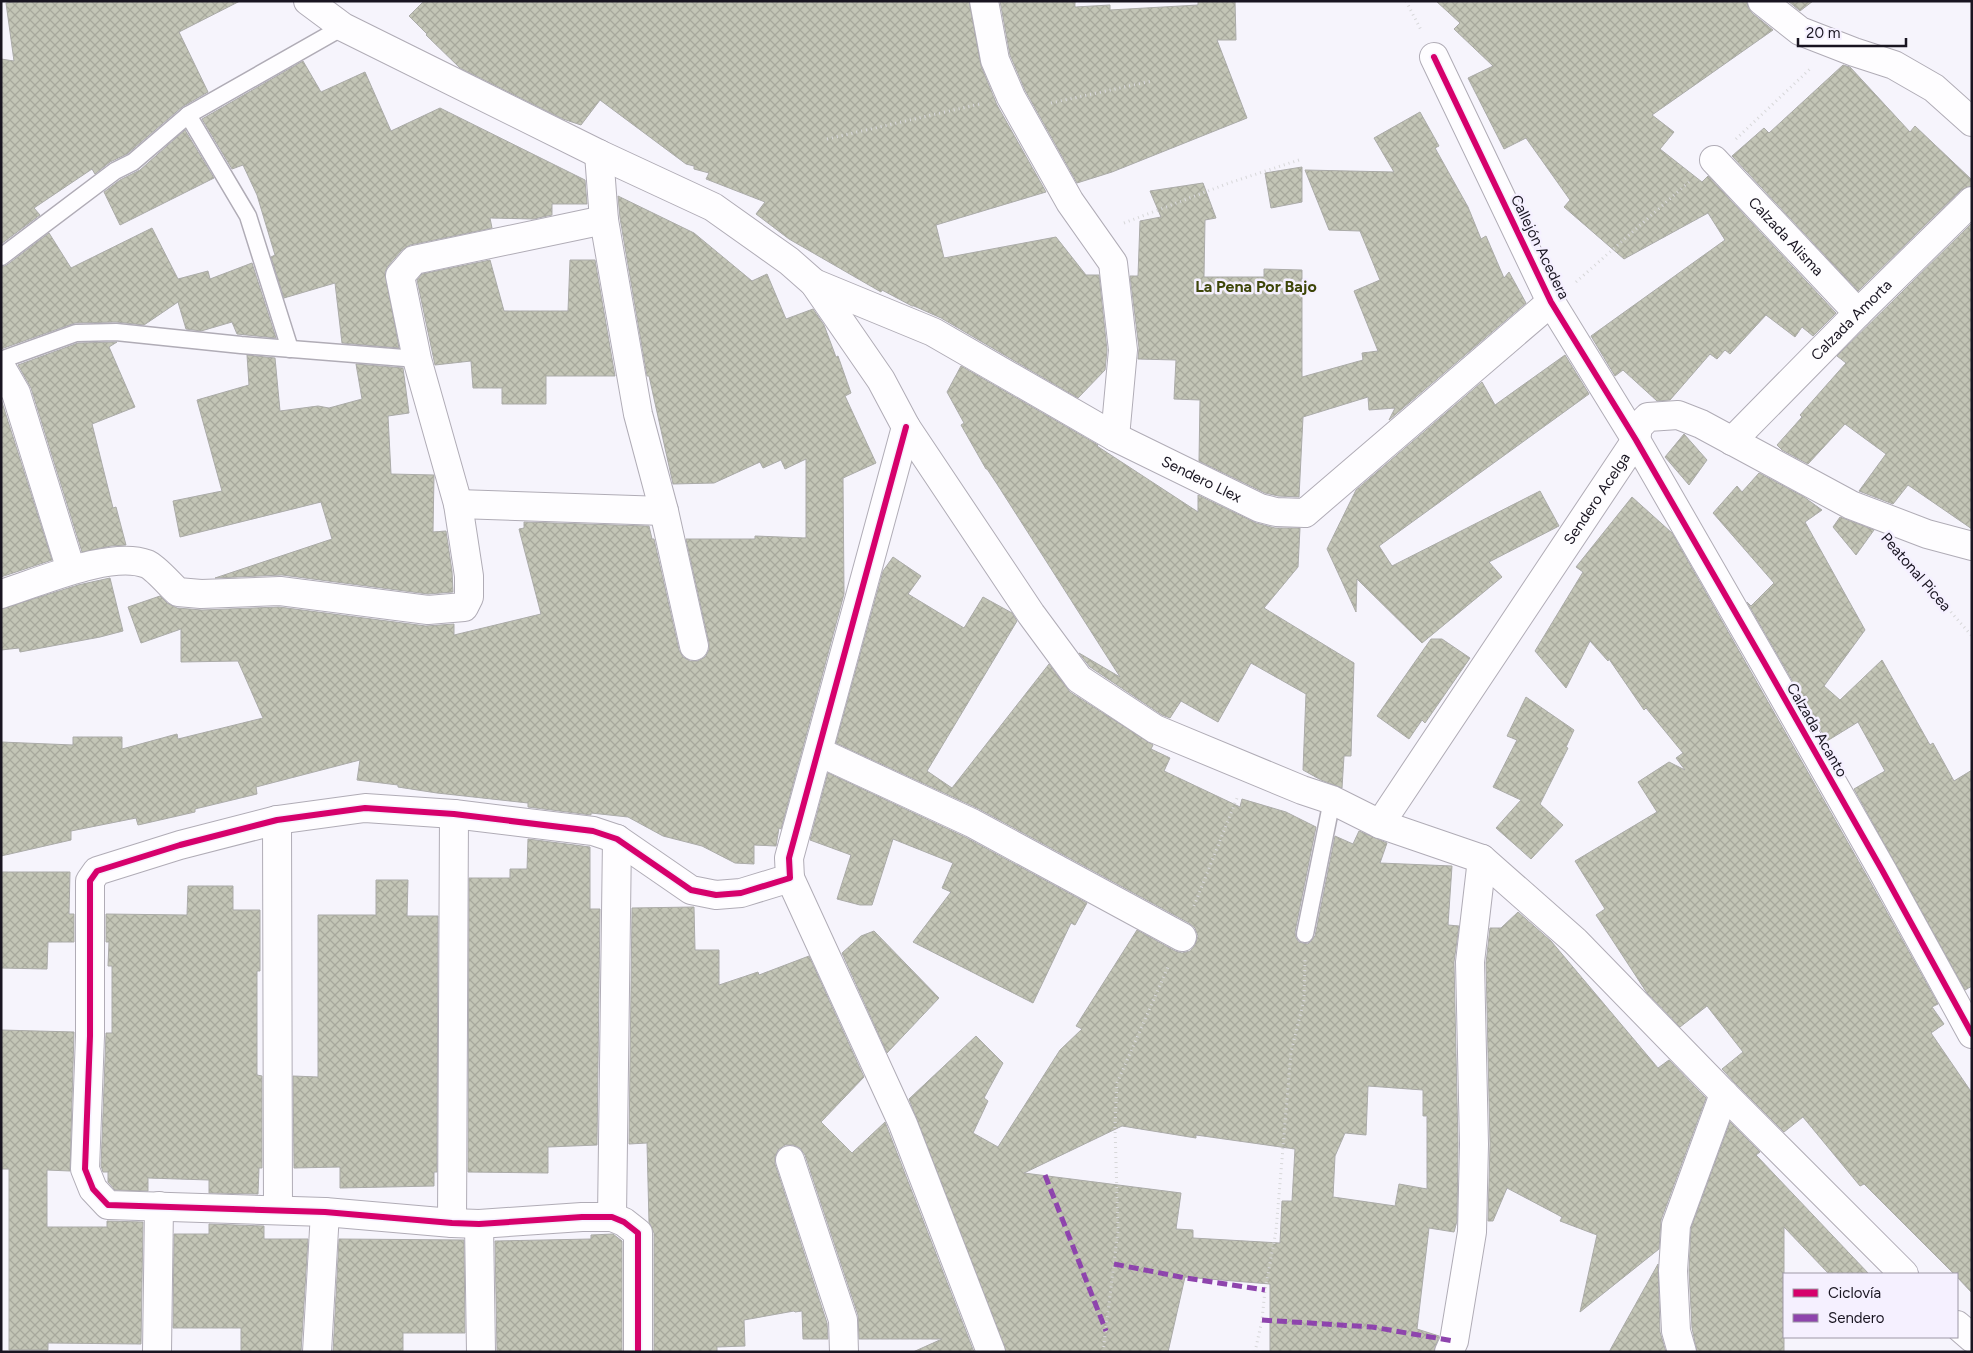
<svg xmlns="http://www.w3.org/2000/svg" width="1973" height="1353" font-family="Figtree,sans-serif">
	<defs>
		<pattern id="building-cross-hatch" width="8" height="8" patternUnits="userSpaceOnUse" patternTransform="scale(1.25)"><rect width="8" height="8" fill="#c3c5b6"/><path d="M0 0l8 8M0 8l8-8" fill="none" stroke="#a7a89c"/></pattern>
	</defs>
	<rect width="100%" height="100%" fill="#f6f4fc"/>
	<g fill="url(#building-cross-hatch)" stroke="#ababa8" fill-rule="evenodd">
		<polygon points="22,1 240,1 179,32 208,92 182,107 127,154 110,162 95,174 92,169 34,208 40,215 1,244 1,59 14,61 6,3"/>
		<polygon points="424,1 969,1 981,66 997,105 1046,192 936,225 944,258 1056,237 1086,275 1099,275 1107,350 1105,370 1078,398 941,318 914,306 912,306 882,290 881,292 789,239 756,214 765,202 706,179 709,173 694,169 694,166 686,164 600,100 581,125 563,119 460,68 426,35 427,34 409,16"/>
		<polygon points="1000,1 1075,1 1075,7 1110,5 1110,10 1198,5 1198,1 1235,1 1236,40 1217,40 1247,118 1112,172 1077,183 1025,90 1010,55"/>
		<polygon points="1436,1 1747,1 1748,7 1752,13 1773,30 1652,115 1674,132 1660,149 1702,182 1708,176 1836,313 1813,336 1802,327 1795,337 1766,315 1730,354 1725,350 1717,359 1710,354 1670,400 1657,401 1623,370 1615,376 1591,336 1725,240 1708,213 1624,259 1564,207 1570,200 1526,138 1504,149 1468,78 1493,66 1454,29 1460,23"/>
		<polygon points="1788,1 1813,1 1800,11"/>
		<polygon points="303,61 321,92 365,72 391,131 440,108 585,180 587,204 552,204 552,215 534,219 490,218 492,228 410,245 402,250 388,266 385,272 399,348 342,343 335,283 284,298 271,257 275,255 257,195 243,165 232,169 202,119"/>
		<polygon points="1843,65 1850,67 1910,132 1915,126 1972,180 1972,186 1961,190 1858,291 1732,156 1764,128 1769,133"/>
		<polygon points="1420,112 1439,146 1435,148 1468,207 1481,239 1486,236 1504,278 1509,272 1526,303 1389,420 1395,408 1369,410 1368,397 1303,417 1299,497 1278,496 1265,493 1199,461 1200,400 1174,399 1176,360 1138,359 1139,348 1130,276 1138,276 1140,221 1161,217 1150,191 1203,183 1216,218 1205,220 1204,277 1264,277 1264,269 1302,270 1302,377 1363,360 1362,353 1378,351 1354,291 1380,280 1360,231 1329,230 1305,170 1394,172 1374,138"/>
		<polygon points="185,130 214,178 120,225 104,192 120,180 140,170"/>
		<polygon points="1302,167 1302,202 1271,208 1265,173"/>
		<polygon points="618,196 694,233 752,281 767,274 786,319 813,309 824,325 836,357 838,356 851,393 845,396 876,463 843,478 844,594 781,829 779,828 776,846 754,845 754,864 735,863 702,846 663,836 628,817 591,813 591,815 528,807 528,803 437,793 398,787 398,785 357,780 360,760 256,787 257,794 195,809 195,812 138,825 136,818 71,831 71,840 1,856 1,742 73,745 73,737 122,737 122,749 177,734 178,739 263,718 238,661 181,662 181,629 141,643 128,607 160,596 167,603 177,608 202,610 279,607 426,626 454,624 454,635 541,614 519,529 524,528 524,522 647,526 649,526 652,539 654,539 679,650 683,657 690,661 698,661 705,657 709,650 709,643 686,539 755,539 755,536 806,538 806,459 785,469 781,460 763,468 760,462 714,483 673,484 649,376 647,376 620,218"/>
		<polygon points="1972,223 1972,529 1908,485 1893,504 1859,491 1886,454 1845,424 1808,464 1782,450 1777,445 1802,417 1800,415 1846,363 1837,356"/>
		<polygon points="152,228 178,279 208,271 210,279 252,263 276,338 237,334 232,322 201,331 186,329 178,302 144,325 116,322 75,323 1,349 1,267 7,265 49,233 71,268"/>
		<polygon points="490,260 504,311 568,311 570,260 595,260 615,376 546,376 546,404 502,404 502,388 473,388 471,361 435,365 417,280 422,274"/>
		<polygon points="117,342 109,347 135,407 92,424 113,508 116,507 126,545 111,546 82,552 31,388 18,365 78,343"/>
		<polygon points="247,355 275,358 280,411 318,406 329,408 362,399 356,364 403,368 409,413 388,416 391,474 434,475 433,532 446,531 452,571 453,592 428,594 282,575 215,578 332,539 321,502 180,537 173,501 222,491 197,400 249,385"/>
		<polygon points="1565,355 1589,394 1379,546 1392,566 1540,491 1559,526 1489,562 1502,577 1422,643 1357,579 1356,612 1327,549 1356,490 1482,382 1495,405"/>
		<polygon points="961,366 1098,445 1097,446 1198,512 1198,495 1256,523 1275,528 1300,528 1298,567 1264,608 1354,663 1351,756 1344,756 1342,788 1321,780 1303,770 1306,694 1251,663 1218,722 1181,701 1170,718 1162,715 1090,667 1079,653 1120,677 997,484 987,469 986,469 961,425 964,423 947,392"/>
		<polygon points="1,399 52,560 1,577"/>
		<polygon points="1684,434 1707,460 1689,485 1665,457"/>
		<polygon points="1759,473 1804,497 1822,510 1805,522 1865,630 1824,686 1840,700 1882,660 1930,745 1933,743 1954,781 1972,770 1972,986 1965,990 1854,789 1885,771 1858,722 1827,741 1747,602 1751,606 1774,583 1713,513 1737,486 1742,492"/>
		<polygon points="1632,497 1672,533 1868,878 1938,1004 1932,1007 1944,1024 1931,1033 1972,1093 1972,1293 1957,1277 1957,1274 1954,1274 1864,1184 1860,1186 1803,1117 1784,1132 1735,1083 1722,1069 1743,1052 1707,1006 1680,1027 1647,993 1596,915 1605,909 1575,861 1657,812 1638,782 1669,762 1685,770 1676,758 1683,753 1646,708 1644,710 1609,659 1608,661 1590,641 1566,688 1535,651 1583,572 1576,567"/>
		<polygon points="1840,517 1874,530 1856,555 1833,527"/>
		<path d="M 893,557 L 921,576 L 908,594 L 964,628 L 983,597 L 1012,613 L 1017,621 L 927,771 L 952,788 L 1049,664 L 1070,692 L 1153,745 L 1151,749 L 1170,758 L 1164,771 L 1240,807 L 1242,799 L 1286,812 L 1316,827 L 1295,932 L 1296,938 L 1299,942 L 1308,944 L 1315,936 L 1335,836 L 1353,844 L 1359,831 L 1387,843 L 1380,863 L 1452,866 L 1448,925 L 1459,926 L 1454,962 L 1458,1144 L 1457,1221 L 1454,1232 L 1429,1228 L 1417,1329 L 1439,1336 L 1434,1352 L 1270,1352 L 1270,1284 L 1185,1277 L 1168,1352 L 1006,1352 L 909,1099 L 976,1036 L 1003,1063 L 984,1098 L 988,1101 L 973,1133 L 998,1147 L 1060,1050 L 1082,1029 L 1076,1026 L 1137,930 L 1175,951 L 1182,953 L 1190,951 L 1195,945 L 1198,936 L 1195,928 L 1189,923 L 979,809 L 836,743 L 883,571 ZM 1368,1086 L 1423,1090 L 1423,1116 L 1427,1116 L 1427,1189 L 1399,1184 L 1395,1206 L 1333,1197 L 1335,1156 L 1345,1133 L 1366,1135 ZM 1122,1126 L 1196,1138 L 1196,1135 L 1295,1149 L 1292,1201 L 1282,1201 L 1280,1243 L 1193,1238 L 1193,1230 L 1176,1229 L 1181,1193 L 1024,1173 Z"/>
		<polygon points="110,578 123,631 100,637 20,652 19,648 1,650 1,609 78,585"/>
		<polygon points="1431,639 1442,639 1470,658 1425,723 1422,720 1409,739 1377,716"/>
		<polygon points="1526,697 1574,730 1566,747 1568,748 1540,804 1563,825 1531,859 1496,828 1521,800 1493,787 1517,740 1507,736"/>
		<polygon points="828,773 965,837 1087,903 1075,925 1071,923 1033,1003 913,942 951,892 942,888 953,863 893,839 872,905 860,905 837,899 851,855 810,840"/>
		<polygon points="528,839 590,847 590,909 600,909 597,1145 548,1147 548,1173 468,1172 469,878 510,878 510,869 527,869"/>
		<polygon points="1,872 70,872 69,914 74,914 74,942 48,942 47,969 1,968"/>
		<polygon points="376,880 408,880 407,916 438,916 437,1172 434,1172 434,1186 340,1188 340,1167 294,1168 293,1076 318,1077 318,915 376,915"/>
		<polygon points="188,886 233,886 233,910 260,910 260,971 257,971 257,1075 262,1076 262,1168 259,1168 258,1194 209,1193 209,1180 148,1178 148,1191 115,1190 108,1182 108,1172 103,1172 101,1166 106,1033 112,1033 112,966 108,966 109,942 106,942 106,914 187,915"/>
		<polygon points="694,907 695,950 719,950 719,985 758,972 759,975 809,956 864,1077 821,1122 852,1153 885,1122 974,1352 913,1352 942,1339 859,1339 858,1315 805,1155 800,1148 793,1145 785,1145 778,1150 775,1157 775,1164 827,1323 828,1339 803,1339 802,1311 795,1312 794,1311 744,1320 745,1346 717,1347 717,1352 654,1352 654,1233 649,1222 647,1143 629,1144 632,908"/>
		<polygon points="1518,912 1551,941 1658,1068 1669,1060 1706,1098 1661,1220 1659,1249 1580,1312 1597,1235 1560,1221 1562,1217 1507,1188 1493,1221 1488,1221 1490,1144 1486,963 1490,928 1501,928"/>
		<polygon points="874,931 939,998 887,1053 842,953 861,936"/>
		<polygon points="1,1030 74,1032 70,1171 47,1170 47,1227 107,1227 107,1221 143,1222 141,1344 48,1343 48,1350 9,1350 9,1169 1,1169"/>
		<polygon points="1730,1122 1760,1152 1756,1155 1869,1274 1829,1274 1784,1227 1784,1352 1697,1352 1692,1328 1689,1271 1691,1228"/>
		<polygon points="209,1224 264,1226 264,1239 308,1239 301,1352 241,1352 241,1328 173,1328 174,1234 209,1234"/>
		<polygon points="613,1234 622,1241 622,1352 497,1352 495,1241 591,1239 591,1235"/>
		<polygon points="339,1239 464,1240 465,1333 403,1333 403,1352 333,1352"/>
		<polygon points="1658,1264 1660,1332 1666,1352 1609,1352"/>
	</g>
	<g fill="none" stroke-linecap="round" stroke-linejoin="round">
		<defs>
			<g id="lane">
				<polyline points="188,115 248,216 290,349"/>
				<polyline points="1,257 115,171 133,162 188,115 343,27"/>
				<polyline points="1,360 76,333 116,332 241,345 417,359"/>
				<polyline points="1305,934 1332,800"/>
			</g>
			<g id="street">
				<polyline points="984,1 995,60 1011,97 1070,202 1113,263 1123,350 1115,437"/>
				<polyline points="1434,57 1551,302 1636,440 1765,664 1882,870 1972,1034"/>
				<polyline points="599,154 604,220 638,414 664,511 694,646"/>
				<path id="s1" d="M 1714,160 L 1858,313"/>
				<path id="s2" d="M 814,283 L 933,332 L 1115,437 L 1260,508 L 1276,512 L 1305,513 L 1551,302"/>
				<polyline points="1,367 16,393 71,570"/>
				<path id="s3" d="M 1732,441 L 1858,313 L 1972,201"/>
				<polyline points="458,504 664,511"/>
				<path d="M 1,594 C 38,583 110,550 147,564 C 156,568 170,585 178,592 L 201,594 L 280,591 L 428,610 L 464,607 L 469,597 L 469,576 L 458,504 L 417,359 L 400,276 L 414,260 L 604,220"/>
				<polyline points="819,752 972,823 1182,937"/>
				<polyline points="277,820 278,1210"/>
				<path id="s4" d="M 1380,824 L 1636,440 L 1638,427 L 1648,417 L 1678,415 L 1701,424 L 1851,505 L 1927,534 L 1972,546"/>
				<polyline points="790,878 903,1124 991,1352"/>
				<polyline points="790,1160 843,1320 844,1352"/>
				<polyline points="612,1217 617,839"/>
				<polyline points="452,1223 454,814"/>
				<polyline points="479,1224 481,1352"/>
				<polyline points="157,1352 159,1206"/>
				<polyline points="317,1352 325,1212"/>
				<polyline points="638,1352 638,1233 624,1222 612,1217 582,1217 479,1224 452,1223 325,1212 108,1205 93,1189 85,1169 90,1036 90,881 97,871 180,845 277,820 365,808 454,814 593,831 617,839 691,890 716,895 741,893 790,878 789,858 906,427"/>
				<polyline points="1449,1352 1454,1341 1472,1232 1474,1144 1470,962 1482,859"/>
				<polyline points="1682,1352 1676,1331 1673,1271 1676,1225 1724,1094"/>
			</g>
			<g id="secondary">
				<polyline points="308,1 343,27 599,154 713,207 789,261 814,283 881,380 906,427 1031,614 1079,679 1155,729 1302,790 1332,800 1380,824 1482,859 1575,941 1724,1094 1904,1274"/>
				<polyline points="1762,1 1800,31 1854,52 1894,65 1934,88 1972,122"/>
				<polyline points="1957,1325 1972,1338"/>
			</g>
		</defs>
		<use href="#lane" stroke="#b0acb6" stroke-width="19"/>
		<use href="#street" stroke="#b0acb6" stroke-width="30"/>
		<use href="#secondary" stroke="#b0acb6" stroke-width="30"/>
		<g stroke="#d7d7d9" stroke-width="3" stroke-dasharray="1 4" stroke-linecap="butt">
			<polyline points="1406,1 1421,30"/>
			<polyline points="1051,103 1152,81"/>
			<polyline points="827,139 980,104"/>
			<polyline points="1736,139 1810,69"/>
			<polyline points="1124,223 1229,183 1302,159"/>
			<polyline points="1576,282 1689,182"/>
			<polyline points="1908,563 1972,636"/>
			<polyline points="1194,906 1237,798"/>
			<polyline points="1103,1352 1118,1231 1115,1127 1117,1083 1168,967"/>
			<polyline points="1255,1352 1262,1320 1265,1290 1276,1231 1291,1052 1304,1000 1305,959"/>
		</g>
		<use href="#lane" stroke="#fefdff" stroke-width="16"/>
		<use href="#street" stroke="#fefdff" stroke-width="28"/>
		<use href="#secondary" stroke="#fefdff" stroke-width="28"/>
		<g stroke="#8e44ad" stroke-width="5" stroke-dasharray="10 5" stroke-linecap="butt">
			<polyline points="1045,1175 1106,1331"/>
			<polyline points="1114,1264 1186,1278 1265,1290"/>
			<polyline points="1262,1320 1372,1327 1454,1341"/>
		</g>
		<defs>
			<g id="cycleway">
				<polyline points="1434,57 1551,302 1636,440 1765,664 1882,870 1972,1034"/>
				<polyline points="638,1352 638,1233 624,1222 612,1217 582,1217 479,1224 452,1223 325,1212 108,1205 93,1189 85,1169 90,1036 90,881 97,871 180,845 277,820 365,808 454,814 593,831 617,839 691,890 716,895 741,893 790,878 789,858 906,427"/>
			</g>
		</defs>
		<use href="#cycleway" stroke="#f5f0ff" stroke-width="9"/>
		<use href="#cycleway" stroke="#d6006c" stroke-width="6"/>
	</g>
	<g text-anchor="middle" stroke-width="5" stroke-linejoin="round" paint-order="stroke">
		<g font-size="15" fill="#191521" stroke="#f5f0ff">
			<text dy="5" stroke="none"><textPath href="#s1" startOffset="105">Calzada Alisma</textPath></text>
			<text transform="translate(1540 247) rotate(64)" y="5">Callejón Acedera</text>
			<text dy="5" stroke="none"><textPath href="#s3" startOffset="170">Calzada Amorta</textPath></text>
			<text dy="5" stroke="none"><textPath href="#s2" startOffset="435">Sendero Llex</textPath></text>
			<text dy="5" stroke="none"><textPath href="#s4" startOffset="391">Sendero Acelga</textPath></text>
			<text transform="translate(1916 572) rotate(49)" y="5">Peatonal Picea</text>
			<text transform="translate(1817 730) rotate(60)" y="5">Calzada Acanto</text>
		</g>
		<g font-size="16" font-weight="bold" fill="#3d4508" stroke="#f5f0ff">
			<text x="1256" y="292">La Pena Por Bajo</text>
		</g>
	</g>
	<rect width="1973" height="1353" fill="none" stroke="#191521" stroke-width="5"/>
	<rect x="1783" y="1273" width="175" height="65" fill="#f5f0ff" stroke="#9d98a6"/>
	<rect x="1793" y="1289" width="25" height="8" fill="#d6006c" stroke="#9d98a6"/>
	<text x="1828" y="1298" font-size="15" fill="#191521">Ciclovía</text>
	<rect x="1793" y="1314" width="25" height="8" fill="#8e44ad" stroke="#9d98a6"/>
	<text x="1828" y="1323" font-size="15" fill="#191521">Sendero</text>
	<path d="M1798 38v8h108v-8" fill="none" stroke="#191521" stroke-width="2.5"/>
	<text x="1806" y="38" font-size="15" fill="#191521" stroke="#f5f0ff" stroke-width="4" paint-order="stroke">20 m</text>
</svg>
